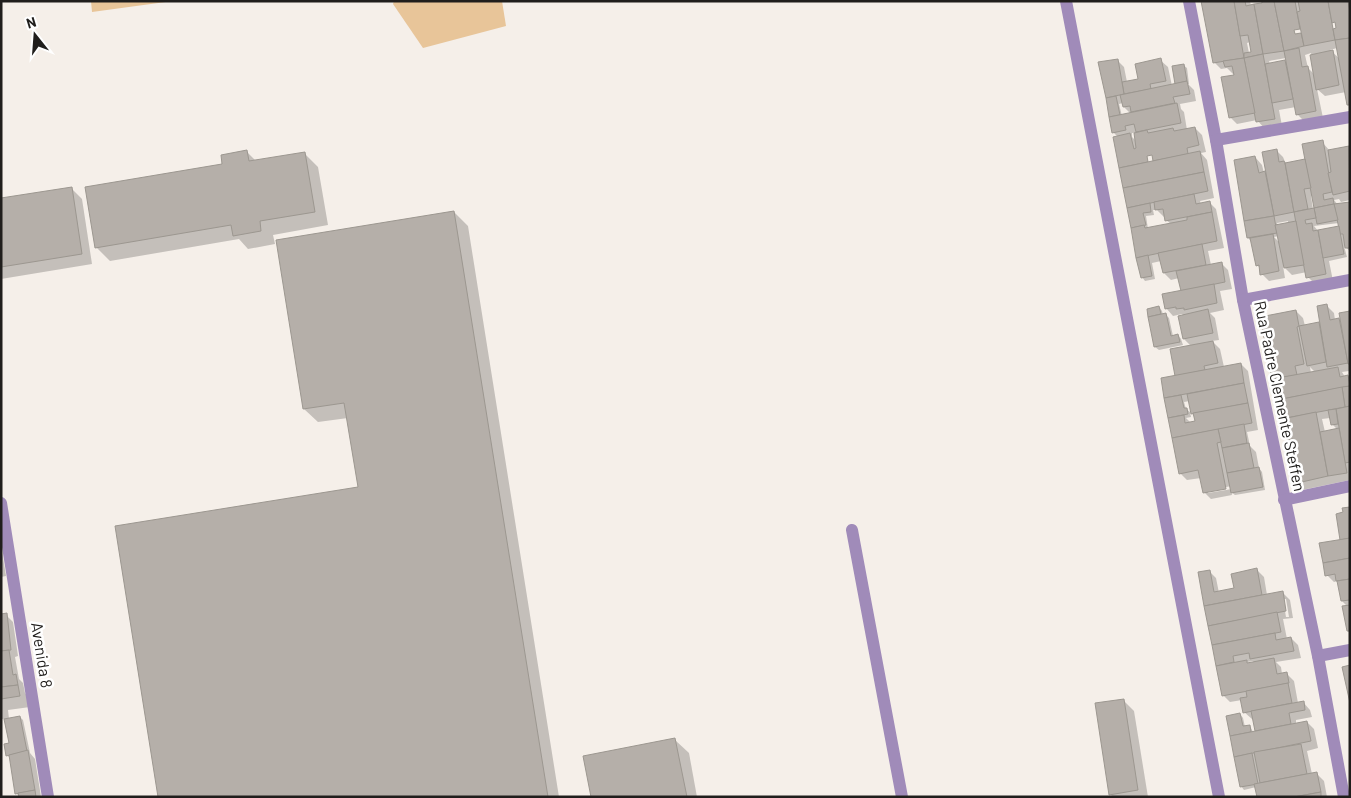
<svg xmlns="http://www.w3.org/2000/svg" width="1351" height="798" font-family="Barlow,sans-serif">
	<rect width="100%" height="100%" fill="#f5efe9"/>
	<g fill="#e8c599">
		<polygon points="91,1 173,1 92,12"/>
		<polygon points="394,1 502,1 506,26 423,48 393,4"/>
	</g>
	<g fill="#0003" fill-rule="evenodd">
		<path d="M 1203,1 L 1250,1 L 1251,6 L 1263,4 L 1263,1 L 1350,1 L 1350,106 L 1346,92 L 1325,96 L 1317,89 L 1323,118 L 1304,121 L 1297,114 L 1296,107 L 1279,110 L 1282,126 L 1265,129 L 1257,120 L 1237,124 L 1230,117 L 1235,76 L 1227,68 L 1221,69 L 1214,62 ZM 1336,21 L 1337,29 L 1332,30 L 1330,22 ZM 1301,28 L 1303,34 L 1294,36 L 1293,29 ZM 1250,42 L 1252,53 L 1249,53 L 1247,43 ZM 1337,48 L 1340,59 L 1330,50 ZM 1311,53 L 1315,75 L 1308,68 L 1305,55 ZM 1286,58 L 1287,61 L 1270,64 L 1269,61 Z"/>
		<path d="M 1117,60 L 1124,67 L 1127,82 L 1139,80 L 1160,60 L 1168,67 L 1172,86 L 1178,85 L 1183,65 L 1187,68 L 1189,84 L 1188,84 L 1194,90 L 1196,101 L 1180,104 L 1181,109 L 1184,112 L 1187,130 L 1195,128 L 1202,135 L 1206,152 L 1201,153 L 1207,160 L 1214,198 L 1200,201 L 1201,204 L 1209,202 L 1216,209 L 1224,248 L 1208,251 L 1211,265 L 1221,263 L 1228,270 L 1232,289 L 1220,291 L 1224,310 L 1210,313 L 1215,318 L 1219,340 L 1212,341 L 1220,349 L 1224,367 L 1241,364 L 1248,371 L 1258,430 L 1247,432 L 1250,446 L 1256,452 L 1259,468 L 1262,472 L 1265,490 L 1235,495 L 1231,492 L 1232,495 L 1211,499 L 1204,492 L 1201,478 L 1187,480 L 1180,473 L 1171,419 L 1170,417 L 1162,379 L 1177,377 L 1191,346 L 1184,339 L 1184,316 L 1182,314 L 1173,316 L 1166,308 L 1182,292 L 1179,278 L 1171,280 L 1164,273 L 1161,261 L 1152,263 L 1155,279 L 1145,281 L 1142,277 L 1118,137 L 1113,132 L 1100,63 ZM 1123,103 L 1124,107 L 1131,114 L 1122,116 L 1119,104 ZM 1132,133 L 1135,133 L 1136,141 L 1132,137 ZM 1153,154 L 1155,162 L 1147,163 L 1145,155 ZM 1153,210 L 1157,210 L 1164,217 L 1166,216 L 1166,220 L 1171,224 L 1148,229 L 1146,216 L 1154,215 ZM 1190,401 L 1196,422 L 1191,423 L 1186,418 L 1191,417 L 1190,412 L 1186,409 L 1184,402 ZM 1231,486 L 1232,489 L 1208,493 L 1208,491 Z"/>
		<path d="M 1322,142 L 1330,151 L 1348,148 L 1350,149 L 1350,200 L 1341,202 L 1339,199 L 1334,200 L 1338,205 L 1350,203 L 1350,251 L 1344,246 L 1347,257 L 1329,261 L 1333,281 L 1315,284 L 1308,277 L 1307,272 L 1292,275 L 1283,266 L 1285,278 L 1269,281 L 1262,274 L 1261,269 L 1257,265 L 1252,242 L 1248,238 L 1255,157 L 1262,165 L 1264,173 L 1267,172 L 1276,150 L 1283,157 L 1286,164 L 1307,160 ZM 1311,196 L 1313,196 L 1316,209 L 1313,210 ZM 1288,221 L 1288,224 L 1278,226 L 1277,223 ZM 1339,223 L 1340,227 L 1318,231 L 1314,226 ZM 1279,236 L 1280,243 L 1274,237 Z"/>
		<polygon points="247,152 256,161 304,153 318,167 328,225 273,235 275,244 248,249 239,239 110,261 96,247 223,165"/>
		<polygon points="71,188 82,199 92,264 1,279 1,199"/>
		<polygon points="454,212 468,226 559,797 159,797 359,488 348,418 318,422 304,409"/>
		<path d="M 1327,306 L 1334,313 L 1335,320 L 1341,319 L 1350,312 L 1350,376 L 1349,371 L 1342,372 L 1345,377 L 1350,376 L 1350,480 L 1302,490 L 1295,483 L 1300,468 L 1295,446 L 1288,439 L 1284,421 L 1282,419 L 1296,311 L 1303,318 L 1305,326 L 1320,323 ZM 1310,367 L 1315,372 L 1311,373 ZM 1330,418 L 1332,424 L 1337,429 L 1325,432 L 1322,419 Z"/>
		<polygon points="1159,307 1162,311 1163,315 1166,315 1169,318 1173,336 1178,335 1181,339 1183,345 1159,350 1155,347 1148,310"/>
		<polygon points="1350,508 1350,633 1348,631 1347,606 1342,601 1338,581 1334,582 1327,575 1341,541 1345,513"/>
		<polygon points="1,546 6,576 1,577"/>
		<path d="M 1257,570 L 1264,577 L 1267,595 L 1283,593 L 1290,600 L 1293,618 L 1283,619 L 1287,639 L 1291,638 L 1298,645 L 1301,658 L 1276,662 L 1281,667 L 1282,674 L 1287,674 L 1294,681 L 1298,703 L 1303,702 L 1310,710 L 1312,717 L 1296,720 L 1296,724 L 1307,722 L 1314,729 L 1318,748 L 1307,751 L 1312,774 L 1316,773 L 1324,781 L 1327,797 L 1258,797 L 1256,787 L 1244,790 L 1241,786 L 1240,714 L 1243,718 L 1245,727 L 1250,726 L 1253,732 L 1256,732 L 1254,719 L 1252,719 L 1244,712 L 1242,700 L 1230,702 L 1223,695 L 1199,573 L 1209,571 L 1216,578 L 1219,593 L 1235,589 ZM 1283,599 L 1286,599 L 1289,617 L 1286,617 ZM 1253,661 L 1255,663 L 1249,664 L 1247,662 Z"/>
		<polygon points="1,615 6,615 13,622 18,656 15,657 19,679 23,683 25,693 28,697 30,707 8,710 9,719 20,717 23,720 30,753 35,759 41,797 20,797 16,793 10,758 7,755 11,744 5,719 1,719"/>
		<polygon points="1123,700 1134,711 1148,797 1113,797 1110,794"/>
		<polygon points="675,740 689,753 697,797 592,797"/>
	</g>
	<g fill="#b5afa9" stroke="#9c9790">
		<polygon points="1201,1 1234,1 1244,58 1213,63"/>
		<polygon points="1234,1 1245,1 1246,6 1254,4 1263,54 1244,58 1244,53 1251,52 1248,35 1240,36"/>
		<polygon points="1262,1 1274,1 1284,51 1263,54 1254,4 1262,3"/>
		<polygon points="1274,1 1295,1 1300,29 1294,30 1295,34 1301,33 1304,46 1284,51"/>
		<polygon points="1298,1 1328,1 1335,40 1304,46 1297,12 1300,11"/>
		<polygon points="1328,1 1348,1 1350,12 1350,38 1335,40 1333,29 1336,28 1335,22 1332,23"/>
		<polygon points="1350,38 1350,105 1347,105 1335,40"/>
		<polygon points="1299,48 1302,67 1308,66 1316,111 1296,115 1284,51"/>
		<polygon points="1333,50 1339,85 1316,90 1310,55"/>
		<polygon points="1263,54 1275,119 1256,122 1244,58"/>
		<polygon points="1161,58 1166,81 1150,84 1151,89 1124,94 1122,82 1138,79 1135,64"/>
		<polygon points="1244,58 1255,113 1229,118 1221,77 1234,75 1232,66 1225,67 1223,61"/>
		<polygon points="1118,59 1124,94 1106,98 1098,62"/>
		<polygon points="1285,60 1293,99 1272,103 1265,64"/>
		<polygon points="1184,64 1187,81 1175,84 1172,66"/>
		<polygon points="1187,81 1190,94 1173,97 1175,103 1131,112 1130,106 1123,107 1120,95"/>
		<polygon points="1116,96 1120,115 1109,117 1106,98"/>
		<polygon points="1177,103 1181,123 1136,132 1134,124 1125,126 1126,130 1112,133 1109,117"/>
		<polygon points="1195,127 1199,145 1187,148 1188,154 1153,161 1152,155 1147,156 1148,162 1119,168 1113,137 1130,133 1134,149 1136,148 1134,133 1147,130 1148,133 1173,128 1174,131"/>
		<polygon points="1323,140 1332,192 1323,194 1324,200 1333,198 1334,204 1314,208 1302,144"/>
		<polygon points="1349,146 1350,191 1333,195 1328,173 1331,172 1328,150"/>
		<polygon points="1277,149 1279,162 1284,161 1285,163 1294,212 1274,216 1262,152"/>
		<polygon points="247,150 249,161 305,152 315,212 260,221 261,231 233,236 231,225 95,248 85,187 222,164 221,155"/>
		<polygon points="1200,151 1204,172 1123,188 1119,168"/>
		<polygon points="1255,156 1259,173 1265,171 1274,216 1244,221 1234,160"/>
		<polygon points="1305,159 1311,188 1304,189 1308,209 1294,212 1285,163"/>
		<polygon points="1204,172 1208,191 1127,208 1123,188"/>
		<polygon points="72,187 82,254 1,267 1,198"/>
		<polygon points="1194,194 1196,204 1210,201 1212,212 1165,221 1163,209 1155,210 1154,202"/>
		<polygon points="1350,202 1350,248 1345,248 1343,234 1340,234 1334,204"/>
		<polygon points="1150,203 1151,212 1143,213 1146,225 1131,228 1127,208"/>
		<polygon points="1334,204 1338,220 1317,224 1314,208"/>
		<polygon points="1314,208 1316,218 1305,220 1306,224 1312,223 1313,231 1318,230 1326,274 1306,278 1294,212"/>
		<polygon points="454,211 548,797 158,797 115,526 358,487 344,403 303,409 276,240"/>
		<polygon points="1212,212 1217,241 1136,258 1131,228 1144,225 1145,228 1187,220 1187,217"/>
		<polygon points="1274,216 1277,233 1247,238 1244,221"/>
		<polygon points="1296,221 1304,265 1284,268 1275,225"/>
		<polygon points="1339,226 1344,254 1323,258 1318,230"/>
		<polygon points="1273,234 1279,271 1260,275 1259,265 1256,266 1250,238"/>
		<polygon points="1202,244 1206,265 1163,273 1158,253"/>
		<polygon points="1148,255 1152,276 1141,278 1136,258"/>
		<polygon points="1222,262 1225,282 1181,291 1176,271"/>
		<polygon points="1214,284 1217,303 1184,310 1184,308 1176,309 1176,307 1165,309 1162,294"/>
		<polygon points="1327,304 1330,320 1339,318 1348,363 1327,367 1317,306"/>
		<polygon points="1159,306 1161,314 1148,317 1147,309"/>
		<polygon points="1208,309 1213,333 1183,339 1178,316"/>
		<polygon points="1296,310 1299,326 1297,327 1304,364 1295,366 1297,375 1272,379 1260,317"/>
		<polygon points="1350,311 1350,364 1348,364 1339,313"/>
		<polygon points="1166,313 1171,336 1178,334 1180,342 1154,347 1148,317"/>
		<polygon points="1319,322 1326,362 1307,366 1299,326"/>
		<polygon points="1213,341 1218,363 1204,366 1205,370 1175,376 1170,349"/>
		<polygon points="1241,363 1244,383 1164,398 1161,378"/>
		<polygon points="1338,367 1340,377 1348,375 1350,386 1277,400 1272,379"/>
		<polygon points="1244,383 1248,403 1191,414 1187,394"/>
		<polygon points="1350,386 1350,406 1345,407 1342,387"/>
		<polygon points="1342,387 1345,407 1281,419 1277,400"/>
		<polygon points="1181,395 1184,408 1187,408 1188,414 1168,418 1164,398"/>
		<polygon points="1248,403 1252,423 1172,438 1168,418 1184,415 1185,423 1195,421 1193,413"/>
		<polygon points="1350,406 1350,462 1345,463 1336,409"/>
		<polygon points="1336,409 1338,424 1331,425 1328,410"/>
		<polygon points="1316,412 1328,476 1293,484 1291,469 1299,467 1293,439 1286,440 1282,419"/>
		<polygon points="1244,424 1247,443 1222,448 1218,429"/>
		<polygon points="1339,428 1347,473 1328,476 1320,432"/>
		<polygon points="1218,429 1221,442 1217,443 1226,489 1203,493 1198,470 1179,474 1172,438"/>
		<polygon points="1249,443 1254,468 1227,473 1222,448"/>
		<polygon points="1259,467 1263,487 1231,493 1227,473"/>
		<polygon points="1350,507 1350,538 1340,540 1336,514 1343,512 1342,508"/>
		<polygon points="1350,538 1350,558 1323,563 1319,543"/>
		<polygon points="1350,558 1350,579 1336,581 1335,574 1325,576 1323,563"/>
		<polygon points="1257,568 1262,595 1204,606 1198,572 1210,570 1214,592 1234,588 1231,574"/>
		<polygon points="1350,579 1350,600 1341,601 1337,581"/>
		<polygon points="1283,591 1286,611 1208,626 1204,606"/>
		<polygon points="1350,605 1350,631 1347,631 1342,606"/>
		<polygon points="1277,612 1281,632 1212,645 1208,626"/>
		<polygon points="7,613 11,650 1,651 1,614"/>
		<polygon points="1275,633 1276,640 1291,637 1294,651 1250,659 1249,653 1233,656 1234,662 1216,666 1212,645"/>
		<polygon points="9,650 13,675 16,674 18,685 1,687 1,651"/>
		<polygon points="1274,658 1277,674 1287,672 1289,683 1222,696 1216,666 1247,660 1247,663"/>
		<polygon points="1350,665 1350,703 1342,667"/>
		<polygon points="1288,683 1292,703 1243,713 1240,698 1247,697 1246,691"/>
		<polygon points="18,685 20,696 1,699 1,687"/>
		<polygon points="1124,699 1138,790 1109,795 1095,703"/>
		<polygon points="1304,701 1305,710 1289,713 1291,724 1255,731 1251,711"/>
		<polygon points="1240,713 1243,726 1250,725 1251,732 1230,736 1226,716"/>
		<polygon points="20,716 27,751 6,756 4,744 9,743 4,719"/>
		<polygon points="1307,721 1311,741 1234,757 1230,736"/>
		<polygon points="675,738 687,797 591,797 583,756"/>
		<polygon points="1301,744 1307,774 1260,783 1254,752"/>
		<polygon points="28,750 35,790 15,794 9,755"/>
		<polygon points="1252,753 1258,784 1240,787 1234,757"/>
		<polygon points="1317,772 1321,792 1294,797 1257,797 1254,784"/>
		<polygon points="35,790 36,797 19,797 18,793"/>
		<polygon points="1321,792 1321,797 1294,797"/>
	</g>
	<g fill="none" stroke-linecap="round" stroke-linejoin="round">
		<g stroke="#a08bb9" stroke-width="12">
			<polyline points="1066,1 1219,797"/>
			<polyline points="1189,1 1216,140 1243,300 1318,656 1344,797"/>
			<polyline points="1216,140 1350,117"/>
			<polyline points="1243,300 1350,280"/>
			<polyline points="1284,500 1350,486"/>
			<polyline points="1,503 48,797"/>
			<polyline points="852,530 902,797"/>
			<polyline points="1318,656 1350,650"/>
		</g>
	</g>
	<g text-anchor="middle" stroke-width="5" stroke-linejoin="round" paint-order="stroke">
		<g font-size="16" fill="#201e1c" stroke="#fff">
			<text transform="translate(1280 396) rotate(78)" y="6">Rua Padre Clemente Steffen</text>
			<text transform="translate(42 655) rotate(81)" y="6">Avenida 8</text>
		</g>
	</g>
	<rect width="1351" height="798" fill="none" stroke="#201e1c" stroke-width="5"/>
	<g transform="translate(35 35) rotate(343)" stroke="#ffffff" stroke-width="4" paint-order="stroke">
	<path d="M0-4L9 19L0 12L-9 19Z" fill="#201e1c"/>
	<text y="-8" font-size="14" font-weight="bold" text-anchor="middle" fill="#201e1c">N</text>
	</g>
</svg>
